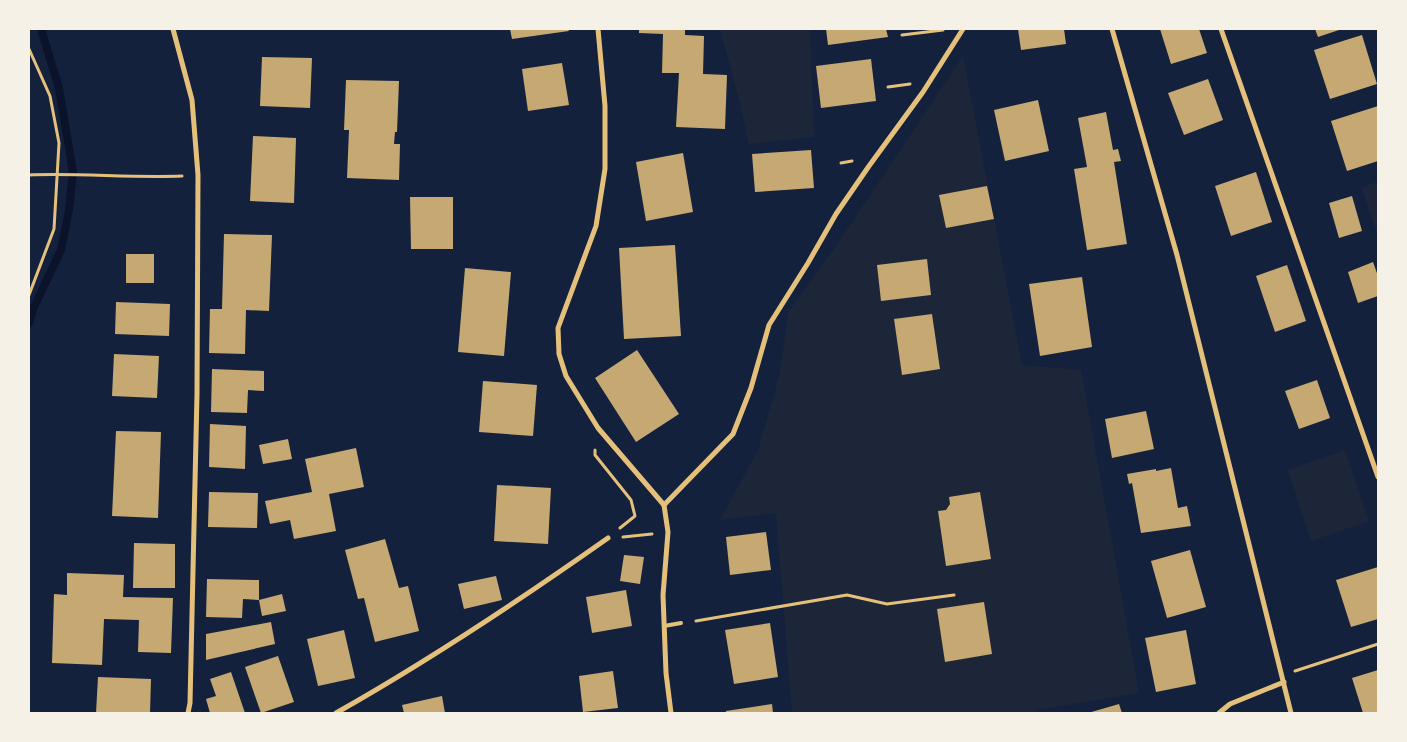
<svg xmlns="http://www.w3.org/2000/svg" width="1407" height="742" font-family="'Work Sans',sans-serif">
	<rect width="100%" height="100%" fill="#14213d"/>
	<g fill="#1d2539">
		<polygon points="720,29 810,29 814,137 749,144 741,107"/>
		<polygon points="963,56 1022,365 1081,370 1139,693 1037,710 1037,713 792,713 776,513 720,520 758,450 780,373 788,312 834,249"/>
		<polygon points="1378,181 1378,236 1362,188"/>
		<polygon points="1345,450 1369,521 1311,541 1288,470"/>
	</g>
	<g fill="none" stroke-linecap="round" stroke-linejoin="round">
		<polyline stroke="#0b132b" stroke-width="8" points="29,323 34,307 61,250 69,210 73,172 59,88 41,29"/>
	</g>
	<g fill="#c6a872">
		<polygon points="510,29 568,29 569,31 512,39"/>
		<polygon points="639,29 685,29 685,35 704,36 703,74 727,75 725,129 676,127 679,73 662,73 663,34 639,33"/>
		<polygon points="826,29 886,29 888,37 828,45"/>
		<polygon points="1018,29 1064,29 1066,44 1021,50"/>
		<polygon points="1160,29 1199,29 1207,53 1171,64"/>
		<polygon points="1315,29 1342,29 1318,37"/>
		<polygon points="1362,35 1377,84 1330,99 1314,50"/>
		<polygon points="262,57 312,58 310,108 260,106"/>
		<polygon points="871,59 876,101 821,108 816,66"/>
		<polygon points="562,63 569,105 528,111 522,69"/>
		<polygon points="1208,79 1223,120 1184,135 1168,93"/>
		<polygon points="346,80 399,81 397,132 395,132 394,144 400,144 399,180 347,178 349,130 344,130"/>
		<polygon points="1038,100 1049,151 1005,161 994,110"/>
		<polygon points="1378,106 1378,161 1347,171 1331,121"/>
		<polygon points="1106,112 1113,150 1118,149 1121,161 1114,162 1127,244 1087,250 1074,169 1087,167 1078,118"/>
		<polygon points="253,136 296,138 294,203 250,201"/>
		<polygon points="811,150 814,188 755,192 752,154"/>
		<polygon points="683,153 693,212 646,221 636,162"/>
		<polygon points="1256,172 1272,222 1231,236 1215,186"/>
		<polygon points="987,186 994,219 946,228 939,195"/>
		<polygon points="1352,196 1362,231 1339,238 1329,203"/>
		<polygon points="410,197 453,197 453,249 411,249"/>
		<polygon points="224,234 272,235 269,311 246,310 245,354 209,353 210,309 222,309"/>
		<polygon points="675,245 681,336 624,339 619,248"/>
		<rect x="126" y="254" width="28" height="29"/>
		<polygon points="927,259 931,295 881,301 877,265"/>
		<polygon points="1373,262 1378,276 1378,296 1358,303 1348,272"/>
		<polygon points="1287,265 1306,321 1275,332 1256,276"/>
		<polygon points="465,268 511,272 504,356 458,352"/>
		<polygon points="1082,277 1092,347 1040,356 1029,284"/>
		<polygon points="116,302 170,304 169,336 115,334"/>
		<polygon points="932,314 940,369 902,375 894,319"/>
		<polygon points="637,350 679,414 636,442 595,378"/>
		<polygon points="114,354 159,356 157,398 112,396"/>
		<polygon points="212,369 264,371 264,391 248,390 247,413 211,412"/>
		<polygon points="1317,380 1330,418 1299,429 1285,391"/>
		<polygon points="483,381 537,385 533,436 479,432"/>
		<polygon points="1146,411 1154,449 1112,458 1105,419"/>
		<polygon points="210,424 246,426 245,469 209,467"/>
		<polygon points="116,431 161,432 158,518 112,516"/>
		<polygon points="288,439 292,459 263,464 259,445"/>
		<polygon points="356,448 364,487 329,494 336,531 294,539 290,520 270,524 265,501 312,492 305,459"/>
		<polygon points="1171,468 1178,508 1187,506 1191,526 1141,533 1132,483 1129,484 1127,474 1156,469 1156,471"/>
		<polygon points="497,485 551,488 548,544 494,541"/>
		<polygon points="209,492 258,493 257,528 208,527"/>
		<polygon points="980,492 991,559 946,566 938,511 946,510 950,504 949,497"/>
		<polygon points="766,532 771,570 730,575 726,537"/>
		<polygon points="385,539 399,588 408,586 419,631 375,642 364,598 358,599 345,550"/>
		<polygon points="134,543 175,544 175,588 133,588"/>
		<polygon points="1190,550 1206,607 1167,618 1151,561"/>
		<polygon points="624,555 644,557 640,584 620,581"/>
		<polygon points="1378,567 1378,619 1351,627 1336,580"/>
		<polygon points="67,573 124,575 123,597 173,598 171,653 138,652 139,620 104,619 102,665 52,663 54,594 67,595"/>
		<polygon points="496,576 502,600 464,609 458,584"/>
		<polygon points="207,579 259,580 259,600 243,599 242,618 206,617"/>
		<polygon points="626,590 632,626 592,633 586,597"/>
		<polygon points="282,594 286,611 262,616 259,600"/>
		<polygon points="984,602 992,654 945,662 937,609"/>
		<polygon points="271,622 275,644 206,660 206,634"/>
		<polygon points="770,623 778,677 734,684 725,630"/>
		<polygon points="344,630 355,678 318,686 307,639"/>
		<polygon points="1186,630 1196,684 1156,692 1145,638"/>
		<polygon points="278,656 294,702 261,713 245,667"/>
		<polygon points="1378,670 1378,713 1363,713 1352,678"/>
		<polygon points="613,671 618,708 583,712 579,676"/>
		<polygon points="231,672 245,713 210,713 206,699 216,696 210,679"/>
		<polygon points="98,677 151,679 150,713 96,713"/>
		<polygon points="442,696 445,713 404,713 402,705"/>
		<polygon points="772,704 773,713 726,713 726,711"/>
		<polygon points="1119,704 1122,713 1088,713"/>
	</g>
	<g fill="none" stroke-linecap="round" stroke-linejoin="round">
		<g stroke="#e5c07b" stroke-width="3">
			<polyline points="902,35 943,30"/>
			<polyline points="29,49 50,96 59,143 54,229 29,295"/>
			<polyline points="888,87 910,84"/>
			<polyline points="841,163 852,161"/>
			<path d="M 29,175 C 80,173 131,178 182,176"/>
			<polyline points="595,450 595,455 631,500 635,516 620,528"/>
			<polyline points="623,537 652,534"/>
			<polyline points="696,621 847,595 887,604 954,595"/>
			<polyline points="1295,671 1378,644"/>
		</g>
		<polyline stroke="#e5c07b" stroke-width="4" points="664,626 681,623"/>
		<g stroke="#e5c07b" stroke-width="5">
			<polyline points="173,29 192,100 198,175 197,394 190,703 188,713"/>
			<polyline points="598,29 605,106 605,169 596,226 558,328 559,354 566,376 598,428 664,505"/>
			<polyline points="1112,29 1177,255 1291,713"/>
			<polyline points="1221,29 1378,477"/>
			<polyline points="664,505 733,434 751,388 769,325 808,263 836,214 869,166 923,92 963,29"/>
			<polyline points="664,505 668,532 663,595 666,673 671,713"/>
			<path d="M 336,713 C 430,660 520,600 608,538"/>
			<polyline points="1219,713 1230,704 1284,682"/>
		</g>
	</g>
	<rect width="1407" height="742" fill="none" stroke="#f6f1e7" stroke-width="60"/>
</svg>
